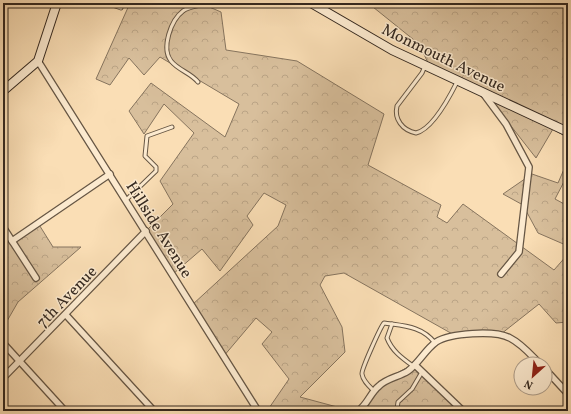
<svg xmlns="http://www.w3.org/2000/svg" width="571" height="414" font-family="Vollkorn,serif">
	<defs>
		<pattern id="forest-crowns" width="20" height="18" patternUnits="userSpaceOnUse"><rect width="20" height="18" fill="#d8bf9c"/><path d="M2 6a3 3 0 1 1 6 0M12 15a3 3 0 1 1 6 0" fill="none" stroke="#baa486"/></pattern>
	</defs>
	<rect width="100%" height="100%" fill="#fadeb5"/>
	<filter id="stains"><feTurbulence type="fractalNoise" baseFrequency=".005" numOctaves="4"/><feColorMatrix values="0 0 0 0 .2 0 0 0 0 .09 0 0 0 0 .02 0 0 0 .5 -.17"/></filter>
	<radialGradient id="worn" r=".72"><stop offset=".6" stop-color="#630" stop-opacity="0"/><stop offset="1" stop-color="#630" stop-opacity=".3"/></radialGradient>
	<g fill="url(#forest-crowns)" stroke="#86745e">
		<polygon points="130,3 200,3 221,12 226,50 297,61 384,114 368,165 441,205 437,217 447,223 463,204 554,270 568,254 568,322 556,323 539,304 501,334 456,336 344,273 325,276 320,285 342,327 345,352 300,397 352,411 267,411 289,379 262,344 272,332 256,318 223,357 192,305 278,226 286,205 264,193 247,216 253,225 220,271 202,249 173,274 145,232 173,204 160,181 194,133 164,104 144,134 129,111 151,83 225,137 239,104 160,57 144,75 129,58 110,85 96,79"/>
		<polygon points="368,3 568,3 568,138 553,129 536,158 486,94 431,69 419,44"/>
		<polygon points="568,160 568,174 555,199 568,206 568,246 538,233 523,205 503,194 532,174 558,183"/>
		<polygon points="38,223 53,247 81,247 18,302 3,328 3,245"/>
		<polygon points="412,365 461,411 357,411 382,381"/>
	</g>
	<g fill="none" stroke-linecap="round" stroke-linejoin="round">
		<defs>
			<g id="lane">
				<polyline points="83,3 90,5 93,3"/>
				<polyline points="107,3 121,8"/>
				<path d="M 425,66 L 422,73 L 397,106 C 394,119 402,130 416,133 C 433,129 450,96 457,82"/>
				<path d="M 198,82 C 191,73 178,70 171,61 C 161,48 171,20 183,11 C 189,6 198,7 204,3"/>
				<polyline points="126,200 156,171 156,167 145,156 147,136 172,127"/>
				<path d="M 392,324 L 387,338 C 392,351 402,358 413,366"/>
				<path d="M 374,391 C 369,386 363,381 362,374 C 361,370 381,326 384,323 C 404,326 422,326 435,343"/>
				<polyline points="397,409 398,402 412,389 422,372"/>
			</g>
			<g id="street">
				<polyline points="38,61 258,411"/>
				<polyline points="483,93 506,124 529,167 519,252 501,274"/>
				<polyline points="3,227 36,278"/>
				<polyline points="12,241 110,174"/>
				<polyline points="66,315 154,411"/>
				<polyline points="3,343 65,411"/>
				<polyline points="415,365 463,411"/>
				<polyline points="545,369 568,394"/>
				<polyline points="3,378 146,231"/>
				<path d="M 358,411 C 368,404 370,393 379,386 C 387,378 399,377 408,371 C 419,363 425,350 436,342 C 450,333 495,330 510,338 C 522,344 531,355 540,364"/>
			</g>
			<g id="secondary">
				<polyline points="311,3 392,50 568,132"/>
				<polyline points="3,91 38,61 57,3"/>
			</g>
		</defs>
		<use href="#lane" stroke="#665644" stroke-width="5"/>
		<use href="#street" stroke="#665644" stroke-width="8"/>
		<use href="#secondary" stroke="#34281f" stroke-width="10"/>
		<use href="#lane" stroke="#fceacf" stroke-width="3"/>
		<use href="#street" stroke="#fceacf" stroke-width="5.5"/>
		<use href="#secondary" stroke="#fceacf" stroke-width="8"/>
	</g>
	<g text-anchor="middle" stroke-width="3" stroke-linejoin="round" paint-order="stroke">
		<g font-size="16" fill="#34281f" stroke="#fceacf">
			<text transform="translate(444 57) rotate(26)" y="6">Monmouth Avenue</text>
			<text transform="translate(160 229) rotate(58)" y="6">Hillside Avenue</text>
			<text transform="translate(66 296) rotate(-46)" y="6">7th Avenue</text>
		</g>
	</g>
	<rect width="571" height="414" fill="none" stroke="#fadeb5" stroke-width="16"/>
	<rect x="4" y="4" width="563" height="406" fill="none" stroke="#34281f" stroke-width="2"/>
	<rect x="8" y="8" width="555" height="398" fill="none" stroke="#34281f"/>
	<g transform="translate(533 376) rotate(207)"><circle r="19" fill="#fceacf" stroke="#ac9c89"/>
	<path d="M0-3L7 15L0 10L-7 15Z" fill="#8f2418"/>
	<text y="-6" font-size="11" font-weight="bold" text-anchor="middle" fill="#34281f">N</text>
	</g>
	<rect width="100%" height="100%" filter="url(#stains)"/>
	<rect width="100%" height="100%" fill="url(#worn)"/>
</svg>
